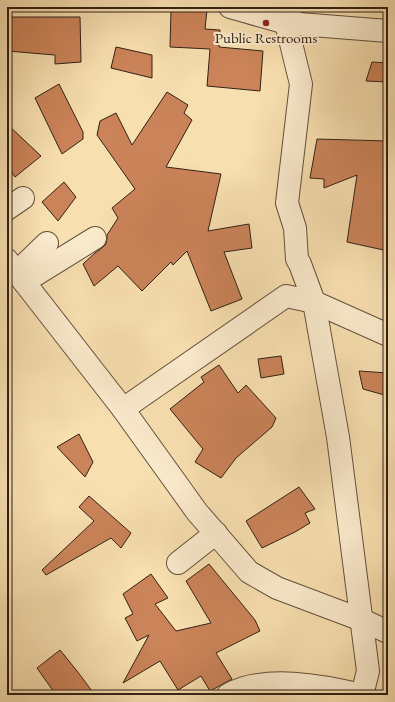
<svg xmlns="http://www.w3.org/2000/svg" width="395" height="702" font-family="'EB Garamond',serif">
	<rect width="100%" height="100%" fill="#f8dfb0"/>
	<filter id="stains"><feTurbulence type="fractalNoise" baseFrequency=".005" numOctaves="4"/><feColorMatrix values="0 0 0 0 .2 0 0 0 0 .09 0 0 0 0 .02 0 0 0 .5 -.17"/></filter>
	<radialGradient id="worn" r=".72"><stop offset=".6" stop-color="#630" stop-opacity="0"/><stop offset="1" stop-color="#630" stop-opacity=".3"/></radialGradient>
	<g fill="#cb8359" stroke="#302116">
		<polygon points="171,10 207,10 205,29 220,30 219,47 263,51 260,91 207,86 210,49 170,47"/>
		<polygon points="7,17 80,17 81,62 55,64 55,55 7,51"/>
		<polygon points="116,47 152,55 152,78 111,68"/>
		<polygon points="372,62 388,63 388,82 366,81"/>
		<polygon points="59,84 83,132 83,139 62,154 35,98"/>
		<polygon points="167,92 188,105 184,113 192,120 166,167 221,174 208,231 249,224 252,248 224,252 242,299 211,311 187,251 173,265 171,262 142,291 118,266 94,286 83,264 95,253 102,248 106,244 107,238 107,235 118,218 112,208 135,189 97,135 100,121 116,113 132,145"/>
		<polygon points="7,124 41,156 15,177 7,166"/>
		<polygon points="317,139 388,141 388,251 347,242 357,175 324,188 324,179 310,178"/>
		<polygon points="64,182 76,197 58,221 42,202"/>
		<polygon points="281,356 284,374 261,378 258,359"/>
		<polygon points="219,365 238,393 246,385 276,418 272,427 236,458 221,478 195,462 203,449 170,409 204,382 201,377"/>
		<polygon points="359,371 388,373 388,396 363,389"/>
		<polygon points="79,434 93,462 85,477 57,447"/>
		<polygon points="299,487 315,509 305,513 310,523 295,532 262,548 246,521"/>
		<polygon points="89,496 131,533 121,548 111,538 46,575 42,570 94,521 79,507"/>
		<polygon points="209,564 255,620 260,631 216,653 232,679 210,691 201,676 178,690 160,661 123,683 149,635 137,641 125,618 133,614 123,594 151,574 168,598 155,604 176,631 211,623 186,581"/>
		<polygon points="60,650 77,671 95,695 56,695 37,668"/>
	</g>
	<g fill="none" stroke-linecap="round" stroke-linejoin="round">
		<defs>
			<g id="minor">
				<polyline points="230,7 286,23 388,31"/>
				<polyline points="291,7 286,23 301,84 287,203 295,228 297,259 300,264 314,302 338,437 368,671 362,695"/>
				<polyline points="7,209 23,198"/>
				<polyline points="7,260 123,409 197,512 249,572 277,588 362,620 388,632"/>
				<polyline points="17,272 47,243"/>
				<polyline points="24,282 95,238"/>
				<polyline points="123,409 286,296 314,302 388,335"/>
				<polyline points="178,563 216,533"/>
				<path d="M 228,695 C 263,674 324,686 361,695"/>
			</g>
		</defs>
		<use href="#minor" stroke="#62503c" stroke-width="24"/>
		<use href="#minor" stroke="#faeacc" stroke-width="22"/>
	</g>
	<circle fill="#8f2418" stroke="#faeacc" stroke-width="1.5" cx="266" cy="23" r="4"/>
	<g text-anchor="middle" stroke-width="4" stroke-linejoin="round" paint-order="stroke">
		<g font-size="15" fill="#302116" stroke="#faeacc">
			<text x="266" y="43">Public Restrooms</text>
		</g>
	</g>
	<rect width="395" height="702" fill="none" stroke="#f8dfb0" stroke-width="24"/>
	<rect x="8" y="8" width="379" height="686" fill="none" stroke="#302116" stroke-width="2"/>
	<rect x="12" y="12" width="371" height="678" fill="none" stroke="#302116"/>
	<rect width="100%" height="100%" filter="url(#stains)"/>
	<rect width="100%" height="100%" fill="url(#worn)"/>
</svg>
